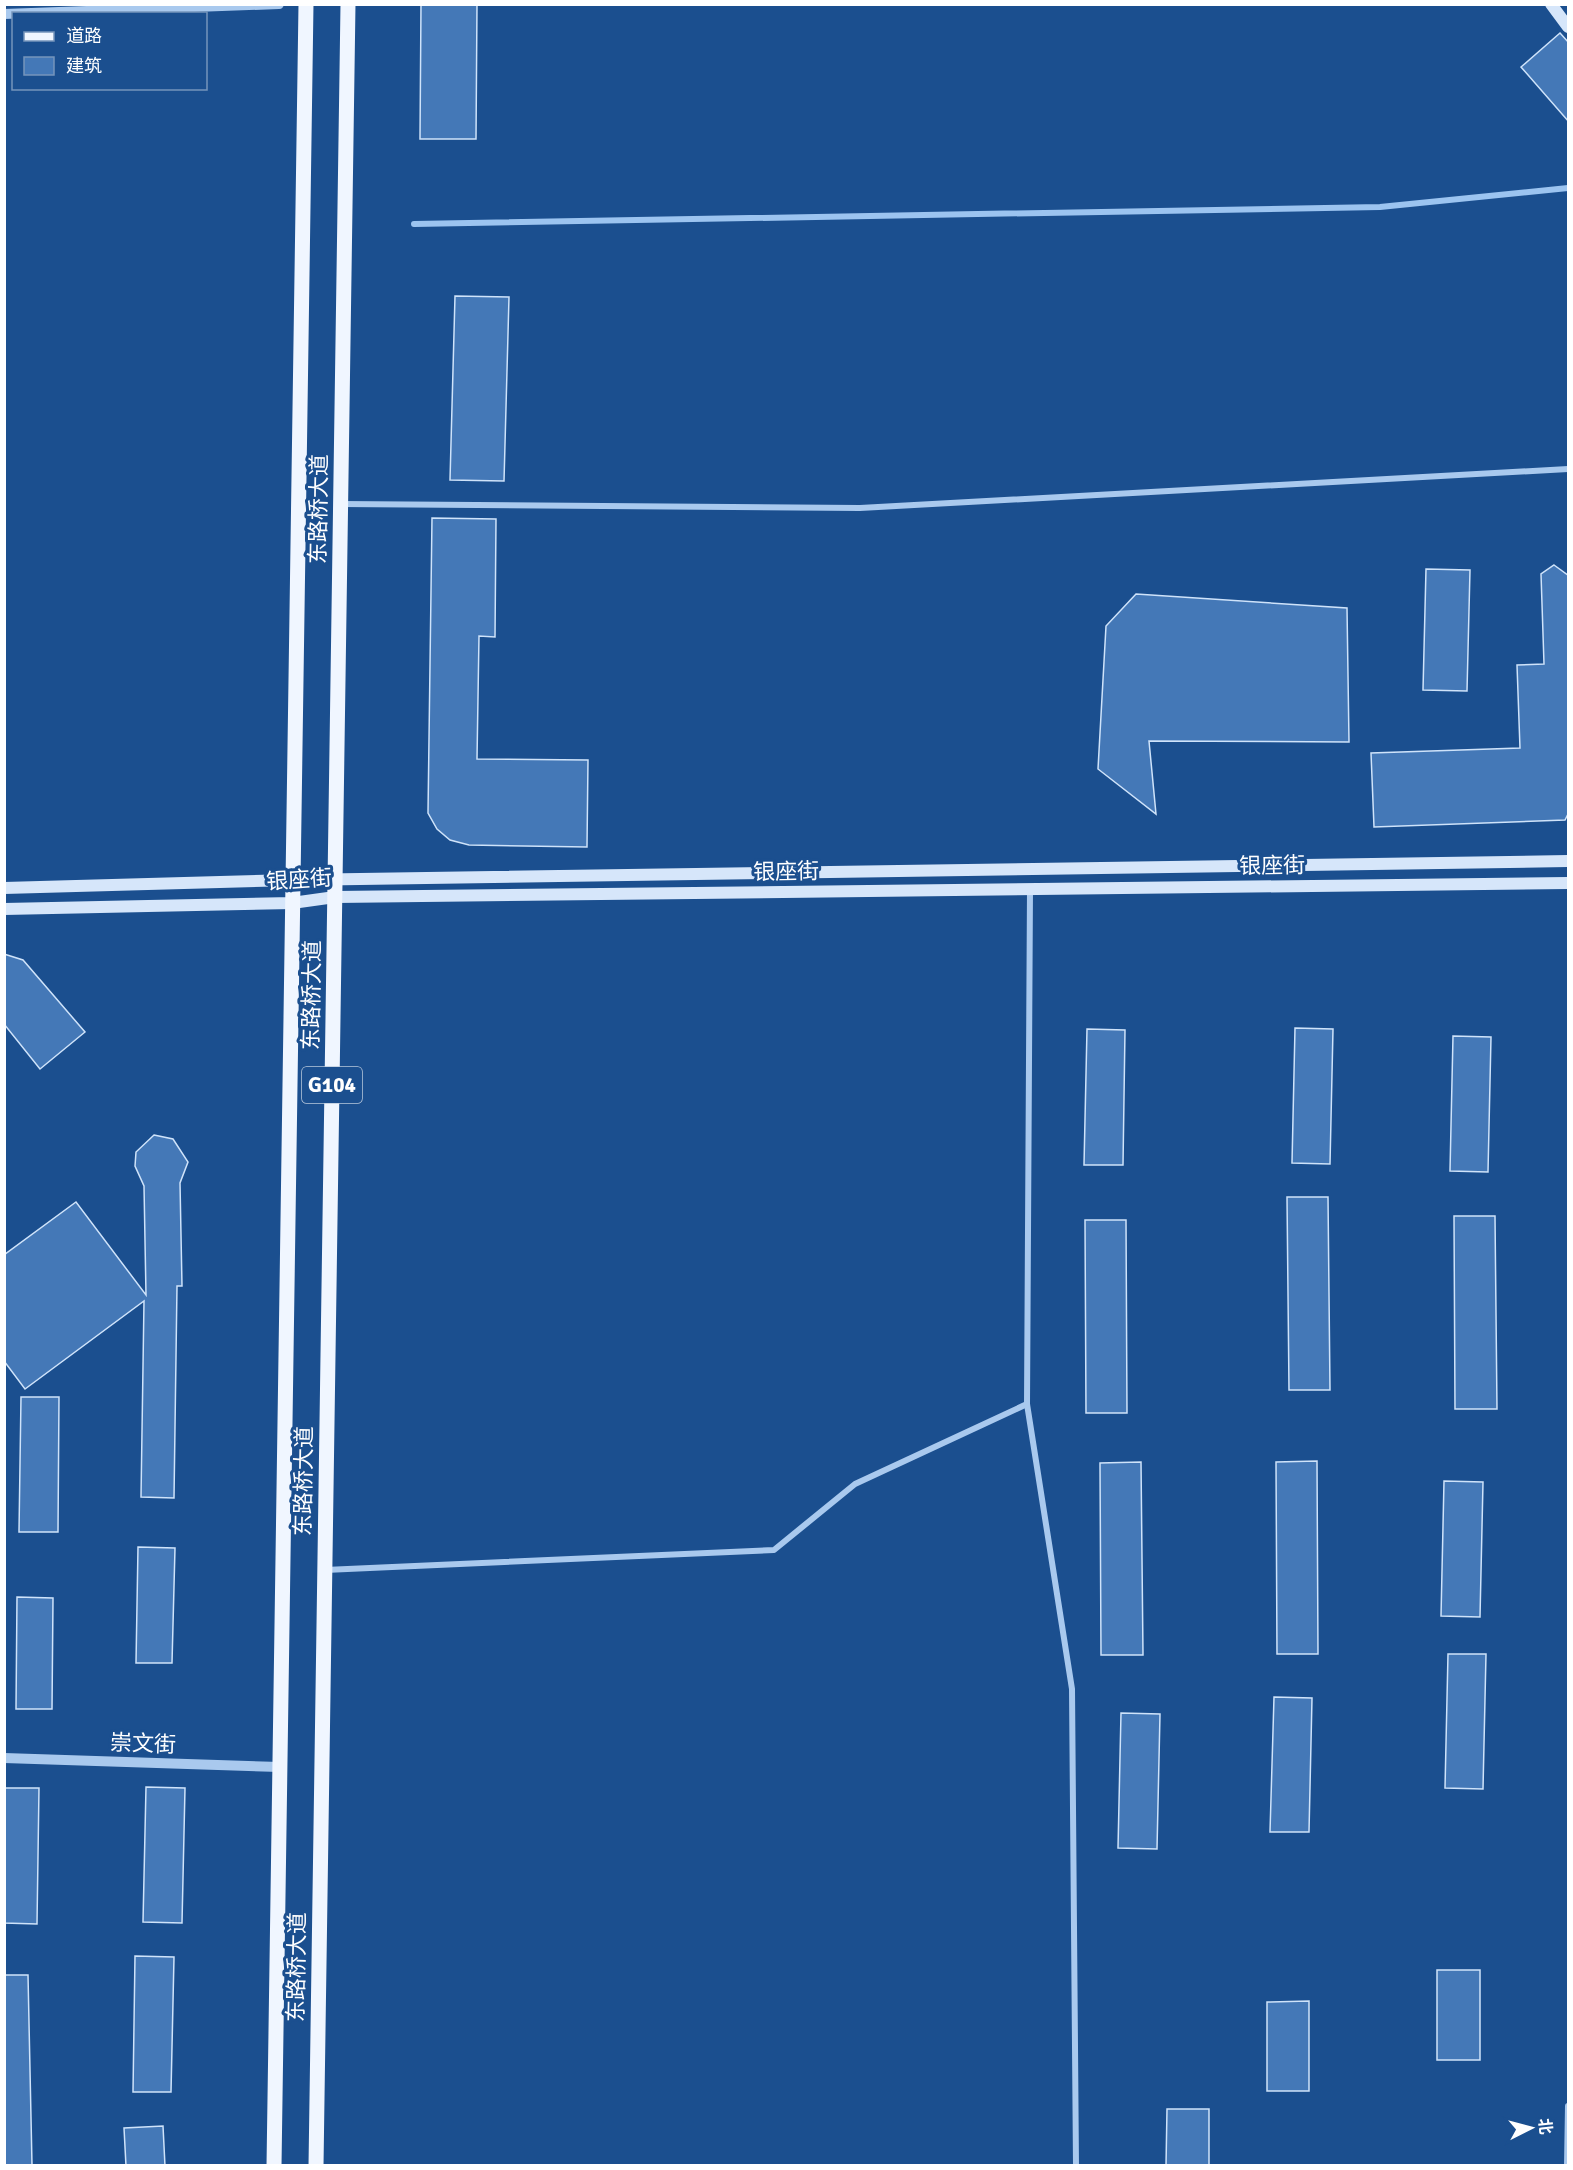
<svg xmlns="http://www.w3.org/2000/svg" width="1573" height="2170" font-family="Signika,'Noto Sans SC',sans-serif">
	<rect width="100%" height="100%" fill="#1b4f8f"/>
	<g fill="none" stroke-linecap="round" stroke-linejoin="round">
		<polyline stroke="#9cc4f0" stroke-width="6" points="414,224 1380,207 1568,188"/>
	</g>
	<g fill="#4478b7" stroke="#cfe3fa" stroke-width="1.5">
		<polygon points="421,4 477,4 476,139 420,139"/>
		<polygon points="1560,33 1569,43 1569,122 1521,67"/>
		<polygon points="455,296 509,297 504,481 450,480"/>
		<polygon points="432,518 496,519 495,637 479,636 477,759 588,760 587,847 469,845 450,840 437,829 428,813"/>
		<polygon points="1554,565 1569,576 1569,812 1565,820 1374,827 1371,753 1520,748 1517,665 1544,664 1541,574"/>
		<polygon points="1426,569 1470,570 1467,691 1423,690"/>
		<polygon points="1136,594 1347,608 1349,742 1149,741 1156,814 1098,769 1106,626"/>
		<polygon points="4,954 23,960 85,1032 40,1069 4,1024"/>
		<polygon points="1295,1028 1333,1029 1330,1164 1292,1163"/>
		<polygon points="1087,1029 1125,1030 1123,1165 1084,1165"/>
		<polygon points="1453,1036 1491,1037 1488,1172 1450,1171"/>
		<polygon points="154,1135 173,1139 188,1162 180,1183 182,1286 177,1286 174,1498 141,1497 144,1301 25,1389 4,1361 4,1255 76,1202 146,1295 144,1186 135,1166 136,1152"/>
		<polygon points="1287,1197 1328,1197 1330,1390 1289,1390"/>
		<polygon points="1454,1216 1495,1216 1497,1409 1455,1409"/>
		<polygon points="1085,1220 1126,1220 1127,1413 1086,1413"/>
		<polygon points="21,1397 59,1397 58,1532 19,1532"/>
		<polygon points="1317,1461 1318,1654 1277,1654 1276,1462"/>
		<polygon points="1141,1462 1143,1655 1101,1655 1100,1463"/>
		<polygon points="1444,1481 1483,1482 1480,1617 1441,1616"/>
		<polygon points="138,1547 175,1548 172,1663 136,1663"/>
		<polygon points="17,1597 53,1598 52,1709 16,1709"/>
		<polygon points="1448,1654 1486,1654 1483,1789 1445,1788"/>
		<polygon points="1274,1697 1312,1698 1309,1832 1270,1832"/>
		<polygon points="1121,1713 1160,1714 1157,1849 1118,1848"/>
		<polygon points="146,1787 185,1788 182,1923 143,1922"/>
		<polygon points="4,1788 39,1788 37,1924 4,1923"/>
		<polygon points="135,1956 174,1957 171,2092 133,2092"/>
		<rect x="1437" y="1970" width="43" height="90"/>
		<polygon points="4,1975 28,1975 32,2165 4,2166"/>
		<polygon points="1309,2001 1309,2091 1267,2091 1267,2002"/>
		<polygon points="1167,2109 1209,2109 1209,2166 1166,2166"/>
		<polygon points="163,2126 165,2166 126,2166 124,2128"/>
	</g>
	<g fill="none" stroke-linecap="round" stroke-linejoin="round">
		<g stroke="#a9c9ee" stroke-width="6">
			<polyline points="340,504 860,508 1568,469"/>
			<polyline points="1030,889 1027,1404 1072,1689 1076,2166"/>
			<polyline points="325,1570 774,1550 855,1484 1027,1404"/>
			<polyline points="1567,2166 1568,2106"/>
		</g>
		<g stroke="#a9c9ee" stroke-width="10">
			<polyline points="4,14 279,4"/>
			<polyline points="4,1758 280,1767"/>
		</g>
		<g stroke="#d6e6fa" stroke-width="12">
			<polyline points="1551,4 1568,27"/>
			<polyline points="4,888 293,880 1568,861"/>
			<polyline points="4,909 292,903 335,897 1568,883"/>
		</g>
		<g stroke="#f0f6ff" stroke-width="15">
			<polyline points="274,2166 306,4"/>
			<polyline points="316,2166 348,4"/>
		</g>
	</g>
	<g text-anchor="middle" stroke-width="6" stroke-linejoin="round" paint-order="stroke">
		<rect fill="#1b4f8f" stroke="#bbcadd" stroke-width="1.5" x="302" y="1067" width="60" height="36" rx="4.5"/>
		<g font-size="21" font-weight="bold" fill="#fff">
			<text x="332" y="1092">G104</text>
		</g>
		<g font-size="22" fill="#fff" stroke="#1b4f8f">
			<text transform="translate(318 509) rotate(-89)" y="8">东路桥大道</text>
			<text transform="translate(1272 865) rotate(-1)" y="8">银座街</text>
			<text transform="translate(786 871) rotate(-1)" y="8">银座街</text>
			<text transform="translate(299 879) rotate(-4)" y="8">银座街</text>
			<text transform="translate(311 995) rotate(-89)" y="8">东路桥大道</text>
			<text transform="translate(303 1481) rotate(-89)" y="8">东路桥大道</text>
			<text transform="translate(143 1743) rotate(2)" y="8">崇文街</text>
			<text transform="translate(296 1967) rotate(-89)" y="8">东路桥大道</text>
		</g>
	</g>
	<rect width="1573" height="2170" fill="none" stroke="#ffffff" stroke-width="12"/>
	<rect x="12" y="12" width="195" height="78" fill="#1b4f8f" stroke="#7695bc" stroke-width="1.5"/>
	<rect x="24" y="32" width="30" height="9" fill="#f0f6ff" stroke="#7695bc" stroke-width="1.5"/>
	<text x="66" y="42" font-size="18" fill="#ffffff">道路</text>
	<rect x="24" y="57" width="30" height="18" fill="#4478b7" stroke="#7695bc" stroke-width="1.5"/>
	<text x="66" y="72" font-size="18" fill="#ffffff">建筑</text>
	<g transform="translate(1531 2128) rotate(84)" stroke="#1b4f8f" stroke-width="4.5" paint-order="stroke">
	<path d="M0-4.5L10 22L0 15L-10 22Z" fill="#ffffff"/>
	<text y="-9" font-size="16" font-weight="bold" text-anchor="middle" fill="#ffffff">北</text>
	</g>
</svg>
